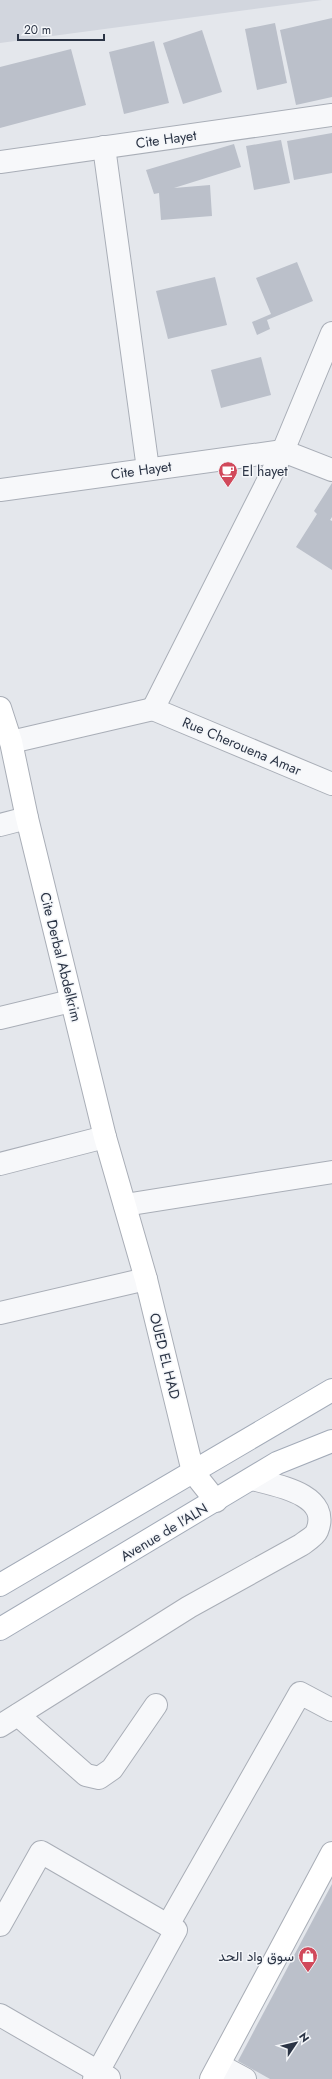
<svg xmlns="http://www.w3.org/2000/svg" width="332" height="2079" font-family="Jost,Vazirmatn,sans-serif">
	<rect width="100%" height="100%" fill="#e4e7ec"/>
	<polygon fill="#d2d6de" points="0,0 322,0 0,43"/>
	<g fill="#bbc0ca">
		<polygon points="332,18 332,97 296,105 280,30"/>
		<polygon points="275,23 287,83 257,90 245,29"/>
		<polygon points="202,30 222,92 183,104 163,43"/>
		<polygon points="154,41 169,103 124,114 109,52"/>
		<polygon points="71,49 86,105 0,128 0,67"/>
		<polygon points="332,133 332,173 294,180 287,141"/>
		<polygon points="281,140 290,183 254,190 246,146"/>
		<polygon points="234,144 241,167 174,188 210,185 212,216 161,220 159,193 154,194 146,170"/>
		<polygon points="297,262 313,301 267,320 270,329 257,335 252,322 271,314 256,278"/>
		<polygon points="215,277 227,325 168,339 156,291"/>
		<polygon points="261,357 271,395 221,408 211,370"/>
		<polygon points="332,483 332,517 330,520 332,521 332,570 296,547 317,514 314,511"/>
		<polygon points="332,1884 332,2079 270,2079 238,2061"/>
	</g>
	<g fill="none" stroke-linecap="round" stroke-linejoin="round">
		<defs>
			<g id="minor">
				<polyline points="104,147 148,469"/>
				<polyline points="0,162 332,115"/>
				<polyline points="0,490 283,451 332,470"/>
				<polyline points="153,709 283,451 332,333"/>
				<polyline points="153,709 332,784"/>
				<polyline points="11,742 153,709"/>
				<polyline points="0,825 27,818"/>
				<polyline points="0,1018 71,1001"/>
				<polyline points="0,1164 105,1137"/>
				<polyline points="125,1205 332,1172"/>
				<polyline points="0,1313 146,1279"/>
				<polyline points="18,1715 86,1775 99,1778 112,1769 156,1705"/>
				<path d="M 0,1726 L 189,1607 L 301,1545 C 305,1542 315,1536 317,1531 C 332,1494 275,1485 252,1479"/>
				<polyline points="0,1925 41,1852 176,1930 94,2079"/>
				<polyline points="168,1925 300,1693 332,1710"/>
				<polyline points="0,2015 109,2078"/>
				<polyline points="219,2065 245,2079"/>
			</g>
			<g id="secondary">
				<polyline points="0,708 11,742 27,818 105,1137 146,1279 193,1472 216,1501"/>
				<polyline points="211,2079 332,1853"/>
			</g>
			<g id="primary">
				<polyline points="0,1585 332,1390"/>
				<polyline points="0,1629 277,1463 332,1441"/>
			</g>
		</defs>
		<use href="#minor" stroke="#a9aeb7" stroke-width="24"/>
		<use href="#secondary" stroke="#a9aeb7" stroke-width="24"/>
		<use href="#primary" stroke="#a3abb8" stroke-width="24"/>
		<use href="#minor" stroke="#f7f8fa" stroke-width="22"/>
		<use href="#secondary" stroke="#fff" stroke-width="22"/>
		<use href="#primary" stroke="#fff" stroke-width="22"/>
	</g>
	<defs>
		<symbol id="cafe-pin" viewBox="-11 -11 22 30"><path d="M0 17L-7.5 6A9.5 9.5 0 1 1 7.5 6Z" fill="#d1495b" stroke="#f4f6f9"/><path d="M-5.5-4.5H6V0H3Q3 3.5 0 3.5H-2.5Q-5.5 3.5-5.5 0ZM3-3.2v2h1.7v-2ZM-6 4.5H4V6H-6Z" fill="#fff"/></symbol>
		<symbol id="shop-pin" viewBox="-11 -11 22 30"><path d="M0 17L-7.5 6A9.5 9.5 0 1 1 7.5 6Z" fill="#d1495b" stroke="#f4f6f9"/><path d="M-5-2.5h2.3a2.7 3.5 0 0 1 5.4 0H5L5.5 6h-11ZM-1.5-2.5h3a1.5 2.3 0 0 0-3 0Z" fill="#fff"/></symbol>
	</defs>
	<g fill-rule="evenodd">
		<use href="#cafe-pin" x="217" y="460" width="22" height="30"/>
		<use href="#shop-pin" x="297" y="1945" width="22" height="30"/>
	</g>
	<g text-anchor="middle" stroke-width="3" stroke-linejoin="round" paint-order="stroke">
		<g font-size="14" fill="#2b3445" stroke="#f4f6f9">
			<text transform="translate(166 139) rotate(-8)" y="5">Cite Hayet</text>
			<text transform="translate(141 470) rotate(-8)" y="5">Cite Hayet</text>
			<text transform="translate(242 746) rotate(23)" y="5">Rue Cherouena Amar</text>
			<text transform="translate(61 957) rotate(76)" y="5">Cite Derbal Abdelkrim</text>
			<text transform="translate(165 1356) rotate(76)" y="5">OUED EL HAD</text>
			<text transform="translate(164 1532) rotate(-31)" y="5">Avenue de l'ALN</text>
		</g>
		<g font-size="14" fill="#2b3445" stroke="#f4f6f9" text-anchor="start">
			<text x="242" y="476">El hayet</text>
			<text x="294" y="1961" text-anchor="end">سوق واد الحد</text>
		</g>
	</g>
	<g transform="translate(296 2043) rotate(55)" stroke="#f4f6f9" stroke-width="3" paint-order="stroke">
	<path d="M0-3L7 15L0 10L-7 15Z" fill="#2b3445"/>
	<text y="-6" font-size="11" font-weight="bold" text-anchor="middle" fill="#2b3445">N</text>
	</g>
	<path d="M18 34v6h86v-6" fill="none" stroke="#2b3445" stroke-width="2"/>
	<text x="24" y="34" font-size="12" fill="#2b3445" stroke="#f4f6f9" stroke-width="3" paint-order="stroke">20 m</text>
</svg>
